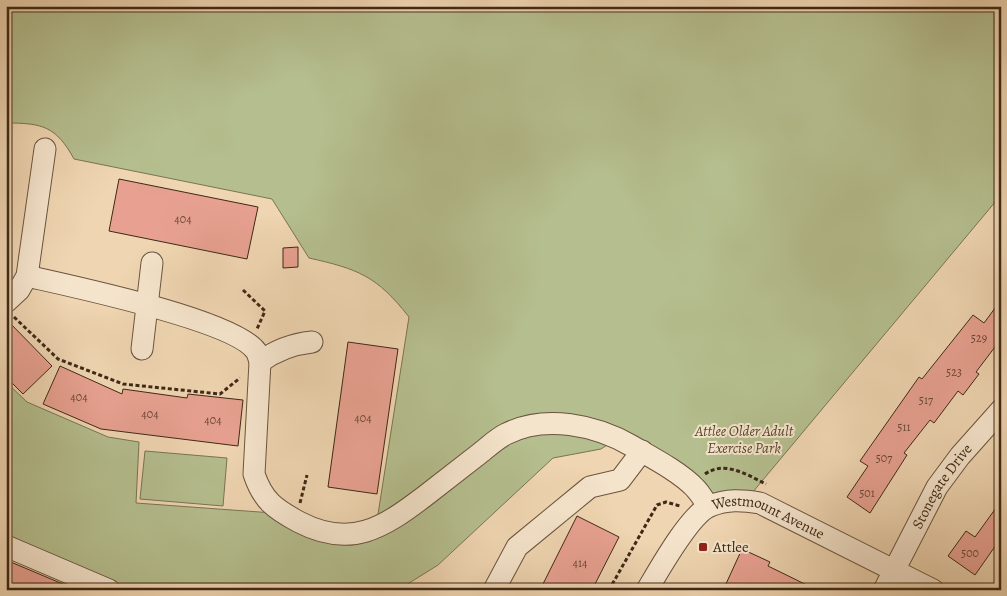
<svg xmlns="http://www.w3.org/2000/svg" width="1007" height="596" font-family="Alegreya,serif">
	<rect width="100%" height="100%" fill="#efd5b1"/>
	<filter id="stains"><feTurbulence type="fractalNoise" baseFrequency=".004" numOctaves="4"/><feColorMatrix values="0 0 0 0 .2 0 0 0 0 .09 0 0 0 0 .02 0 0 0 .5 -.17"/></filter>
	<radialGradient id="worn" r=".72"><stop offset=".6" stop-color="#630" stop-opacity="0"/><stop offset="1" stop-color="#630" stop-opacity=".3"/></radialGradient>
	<g fill="#b5be8e" stroke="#7a7452">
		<path d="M 6,6 L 1001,6 L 1001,195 L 747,499 L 708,505 L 619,437 L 601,449 L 553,458 L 438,565 L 398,590 L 128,590 L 6,534 L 6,382 L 27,402 L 108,437 L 139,442 L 136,503 L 287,514 L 301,522 L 376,527 L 409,317 C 377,276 358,269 309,258 L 272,199 L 74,159 C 56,126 42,123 6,123 Z"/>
		<polygon points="145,451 227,458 223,506 140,499"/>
	</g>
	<g fill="#e8a191" stroke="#3e2917">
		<polygon points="119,179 258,207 247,259 109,231"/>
		<polygon points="298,247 298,267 283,268 283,248"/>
		<polygon points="1001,300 1001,339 976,372 979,374 963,395 958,391 934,423 930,420 904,453 907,455 870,513 847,497 868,466 860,461 919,377 922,379 973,315 984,323"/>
		<polygon points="6,319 52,366 23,394 6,377"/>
		<polygon points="348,342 398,349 377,494 328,487"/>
		<polygon points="60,366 122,394 123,389 187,398 188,394 243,400 238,446 101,429 43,404"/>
		<polygon points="1001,501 1001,549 996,545 975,575 948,556 966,531 975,537"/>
		<polygon points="577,516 619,537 592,590 540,590"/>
		<polygon points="742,549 770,562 768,566 817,590 733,590 725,586"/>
		<polygon points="6,560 77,590 6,590"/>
	</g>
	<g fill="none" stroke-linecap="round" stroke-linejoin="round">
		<defs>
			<g id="minor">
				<path d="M 27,276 C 71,286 234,320 256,351 C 258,354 259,359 260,362 L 254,474 C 263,501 275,509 299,522 C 351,549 383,528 425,496 C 443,482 461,468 479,454 C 487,448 496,439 506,434 C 545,414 596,425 632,446 C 651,457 680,472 695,488 C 700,493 704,500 708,506"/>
				<polyline points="6,302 19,290 27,276 45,149"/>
				<polyline points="142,349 152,263"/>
				<path d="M 260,362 C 276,350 293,344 312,342"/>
				<polyline points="6,546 109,590"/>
				<polyline points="494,590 517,547 590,487 620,480 642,451"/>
				<path id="s1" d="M 647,590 C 659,570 690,514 710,506 C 727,499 742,500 760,503 L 933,590"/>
				<path id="s2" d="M 884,590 L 937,487 L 960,456 L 1001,410"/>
			</g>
		</defs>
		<use href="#minor" stroke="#6a543e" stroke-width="23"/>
		<g stroke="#3e2917" stroke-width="3" stroke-dasharray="4 2.5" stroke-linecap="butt">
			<polyline points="243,290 265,311 257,329"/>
			<polyline points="14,317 58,359 123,384 220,394 240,378"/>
			<path d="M 705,474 C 725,460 747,475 766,484"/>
			<polyline points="300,503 307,475"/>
			<polyline points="609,590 657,505 666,502 680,506"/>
		</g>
		<use href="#minor" stroke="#f5e4cc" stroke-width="21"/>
	</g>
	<rect fill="#8f2418" stroke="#f5e4cc" stroke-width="2" x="698" y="542" width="10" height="10" rx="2.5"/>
	<g text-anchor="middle" stroke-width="4" stroke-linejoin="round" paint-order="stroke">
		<g font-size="12" fill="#684736">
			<text x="183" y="223">404</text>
			<text x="979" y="342">529</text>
			<text x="954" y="376">523</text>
			<text x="79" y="401">404</text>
			<text x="926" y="404">517</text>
			<text x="150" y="418">404</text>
			<text x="363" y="422">404</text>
			<text x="213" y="424">404</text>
			<text x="904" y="431">511</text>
			<text x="884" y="462">507</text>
			<text x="867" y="497">501</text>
			<text x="970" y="557">500</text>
			<text x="580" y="567">414</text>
		</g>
		<g font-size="15" font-style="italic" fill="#56472f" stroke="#f5e4cc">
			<text x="744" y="436">Attlee Older Adult<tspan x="744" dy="17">Exercise Park</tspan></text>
		</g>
		<g font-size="15" fill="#3e2917" stroke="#f5e4cc">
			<text dy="5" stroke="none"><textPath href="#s2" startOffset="119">Stonegate Drive</textPath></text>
			<text dy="5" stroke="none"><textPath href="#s1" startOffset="168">Westmount Avenue</textPath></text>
		</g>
		<g font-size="15" fill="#3e2917" stroke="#f5e4cc" text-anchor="start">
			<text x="713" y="552">Attlee</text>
		</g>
	</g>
	<rect width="1007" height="596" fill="none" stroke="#efd5b1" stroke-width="25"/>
	<rect x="8" y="8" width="992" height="581" fill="none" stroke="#3e2917" stroke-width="2.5"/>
	<rect x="12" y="12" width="982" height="571" fill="none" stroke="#3e2917"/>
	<rect width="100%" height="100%" filter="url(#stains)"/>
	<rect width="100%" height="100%" fill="url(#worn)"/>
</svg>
